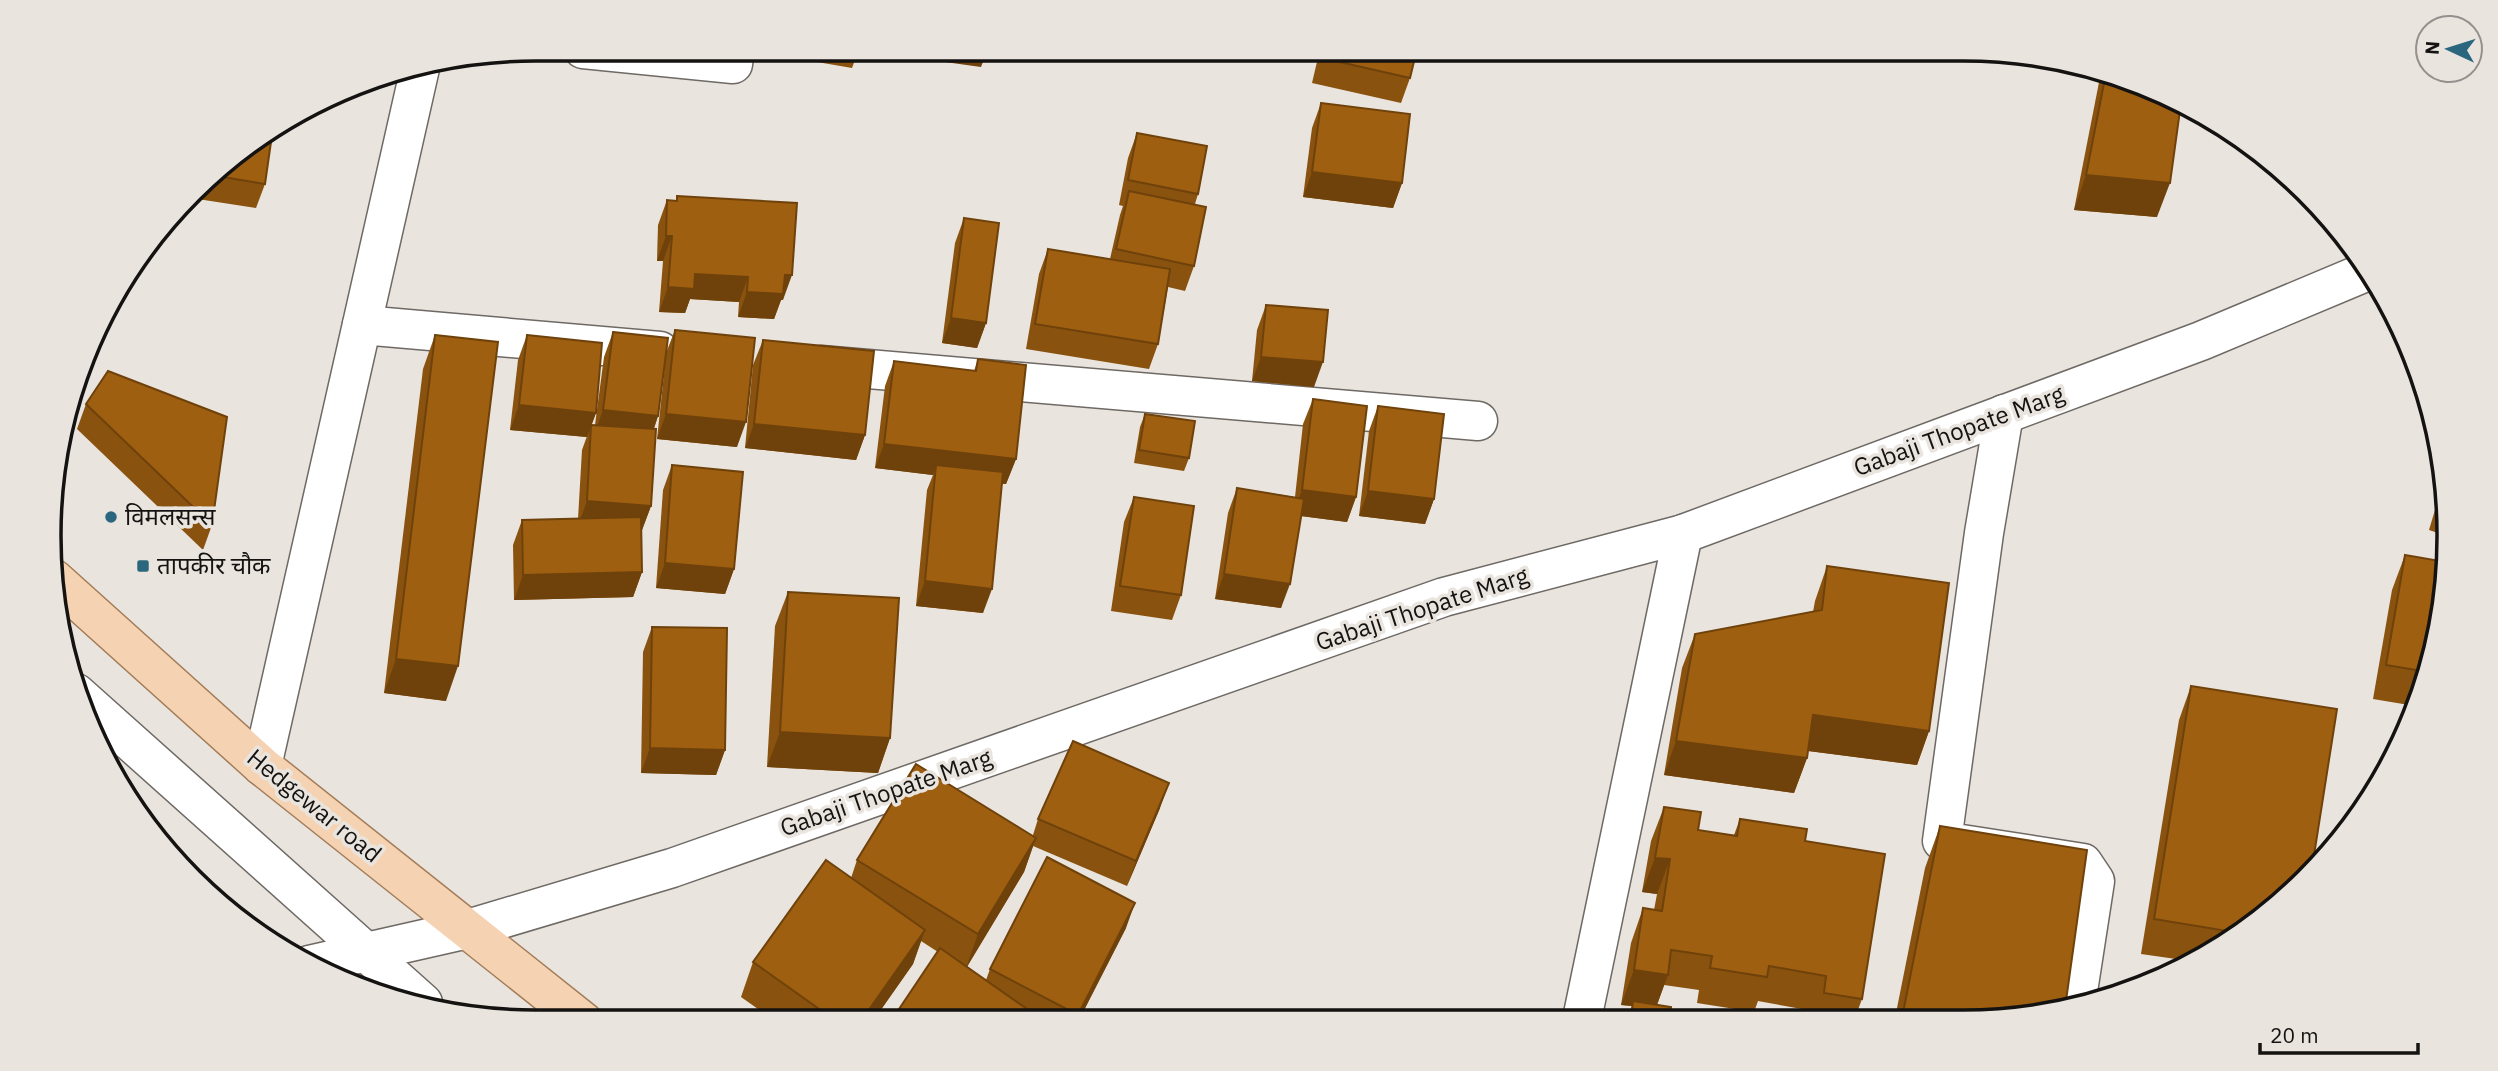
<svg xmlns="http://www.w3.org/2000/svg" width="2498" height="1071" font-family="'IBM Plex Sans','Noto Sans Devanagari',sans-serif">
	<rect width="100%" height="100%" fill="#eae4df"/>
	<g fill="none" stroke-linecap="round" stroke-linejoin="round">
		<defs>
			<g id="minor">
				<polyline points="583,49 733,64 735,49"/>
				<polyline points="362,325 660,351"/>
				<polyline points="821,365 1478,421"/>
				<polyline points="2004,414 1984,533 1942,841 2083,863 2095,881 2076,1004"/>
				<polyline points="76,693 423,1003"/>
				<polyline points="262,766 420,68"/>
				<polyline points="309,965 468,929 672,868 1444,597 1683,534 2201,341 2368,271"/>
				<polyline points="1582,1019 1683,534"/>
			</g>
			<polyline id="major" points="54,579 262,766 584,1022"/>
		</defs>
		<use href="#minor" stroke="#6e6964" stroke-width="41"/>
		<use href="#major" stroke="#a37c58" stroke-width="41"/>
		<use href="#minor" stroke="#fff" stroke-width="38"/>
		<use href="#major" stroke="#f5d3b2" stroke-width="38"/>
	</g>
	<g fill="#89520e">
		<polygon points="742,49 859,49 852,68"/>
		<polygon points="1026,49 1061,49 1058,58 1025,52"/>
		<polygon points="1320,49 1417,49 1410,78 1401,103 1312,83"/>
		<polygon points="2101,72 2119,75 2157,217 2074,210"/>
		<polygon points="1321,103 1402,183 1393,208 1303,197 1312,128"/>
		<polygon points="1137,133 1198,194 1195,204 1194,266 1185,291 1168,287 1158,344 1149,369 1026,349 1039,274 1048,249 1110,259 1120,215 1123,206 1119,205 1128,158"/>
		<polygon points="215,169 265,184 256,208 191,198"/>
		<polygon points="677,196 783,300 781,300 774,319 738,317 739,302 690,299 685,313 659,312 663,261 657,261 658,225 667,200 676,201"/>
		<polygon points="964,218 986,323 977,348 942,343 955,243"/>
		<polygon points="1266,305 1314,387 1252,381 1257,330"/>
		<polygon points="675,330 737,447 657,439 665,365 658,416 654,429 651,506 642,530 641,530 642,572 633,597 514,600 513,545 522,520 578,519 582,450 591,425 595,425 604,357 613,332 666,353"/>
		<polygon points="435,335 446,701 384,693 423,369"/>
		<polygon points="527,335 596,413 587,437 510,430 518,360"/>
		<polygon points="763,340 865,435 856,460 745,448 753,365"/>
		<polygon points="978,359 1016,459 1006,484 1002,484 983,613 916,606 927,490 933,475 875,468 885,386 894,361 974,371"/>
		<polygon points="1313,399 1356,497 1347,522 1301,516 1281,608 1215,599 1228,513 1237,488 1295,497 1303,424"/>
		<polygon points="86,404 212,525 203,550 77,429"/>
		<polygon points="1378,406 1434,499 1425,524 1359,516 1369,431"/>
		<polygon points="1145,414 1189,458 1184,471 1134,463 1140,427"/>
		<polygon points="672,465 734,569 725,594 656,588 663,490"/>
		<polygon points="2444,480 2448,504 2447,536 2429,530"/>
		<polygon points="1134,497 1181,595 1172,620 1111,611 1124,522"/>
		<polygon points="2405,555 2445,599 2423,692 2415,706 2373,699 2392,590"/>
		<polygon points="1827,566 1929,731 1917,765 1808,751 1807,758 1794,793 1664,775 1682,668 1695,634 1813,612 1815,601"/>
		<polygon points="788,592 890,738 878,773 767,767 775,626"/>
		<polygon points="652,627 725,750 716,775 641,773 643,652"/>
		<polygon points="2191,686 2259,921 2190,961 2141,954 2179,720"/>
		<polygon points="1664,807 1698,830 1734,835 1740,819 1805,841 1862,999 1855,1018 1812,1018 1813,1011 1758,1001 1754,1012 1697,1003 1699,990 1664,985 1657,1005 1669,1019 1627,1019 1632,1006 1621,1005 1631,943 1643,908 1654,910 1657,894 1642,892 1651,841"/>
		<polygon points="1160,808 1127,886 1033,846 1024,872 967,967 986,980 990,969 1126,928 1079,1020 891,1021 938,952 921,941 913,964 873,1021 775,1021 741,997 753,962 851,878 857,860 1033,835 1038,819"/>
		<polygon points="1940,826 2026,1018 1895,1018 1925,868"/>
	</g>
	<g fill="#6f420b">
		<polygon points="889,49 988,49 981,67 887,54"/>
		<polygon points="1312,172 1402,183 1393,208 1303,197"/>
		<polygon points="2086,175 2170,183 2157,217 2074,210"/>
		<polygon points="666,236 672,236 663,261 657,261"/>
		<polygon points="695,274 748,277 739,302 690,299 685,313 659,312 668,287"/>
		<polygon points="785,275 792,275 783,300 781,300 774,319 738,317 747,292"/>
		<polygon points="951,318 986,323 977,348 942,343"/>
		<polygon points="1261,357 1323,362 1314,387 1252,381"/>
		<polygon points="519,405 596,413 587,437 510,430"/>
		<polygon points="603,410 658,416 649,441 594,435"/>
		<polygon points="666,414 746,422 737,447 657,439"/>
		<polygon points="754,424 865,435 856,460 745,448"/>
		<polygon points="884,444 1016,459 1006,484 935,476 936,465 933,475 875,468"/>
		<polygon points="1302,490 1356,497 1347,522 1293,515"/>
		<polygon points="1368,491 1434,499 1425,524 1359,516"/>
		<polygon points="587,501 651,506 642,530 578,526"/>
		<polygon points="665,563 734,569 725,594 656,588"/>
		<polygon points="642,572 633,597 514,600 523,575"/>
		<polygon points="1224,574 1290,584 1281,608 1215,599"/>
		<polygon points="925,581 992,589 983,613 916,606"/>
		<polygon points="396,659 458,666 446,701 384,693"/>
		<polygon points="1813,715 1929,731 1917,765 1801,750"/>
		<polygon points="780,732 890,738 878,773 767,767"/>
		<polygon points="1676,741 1807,758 1794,793 1664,775"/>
		<polygon points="650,748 725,750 716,775 641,773"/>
		<polygon points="1169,783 1160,808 1127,886 1136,861"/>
		<polygon points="1036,838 1024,872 966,968 978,934"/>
		<polygon points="1655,858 1670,859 1657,894 1642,892"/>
		<polygon points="1135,903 1126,928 1079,1020 1076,1020"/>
		<polygon points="925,930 913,964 873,1021 861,1021"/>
		<polygon points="1634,970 1668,975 1655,1010 1633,1001 1632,1006 1621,1005"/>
	</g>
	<g fill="#9f5f10" stroke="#6f420b" stroke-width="2">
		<polygon points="1323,49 1417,49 1410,78 1322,58"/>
		<polygon points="2106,73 2119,75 2181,103 2170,183 2086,175"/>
		<polygon points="1321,103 1410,114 1402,183 1312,172"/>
		<polygon points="273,128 265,184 211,175 215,169"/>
		<polygon points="1137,133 1207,146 1198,194 1128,180"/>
		<polygon points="1129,191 1206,207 1194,266 1116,249"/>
		<polygon points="677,196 797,203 792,275 785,275 783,294 747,292 748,277 695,274 694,289 668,287 672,236 666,236 667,200 677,201"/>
		<polygon points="964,218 999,223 986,323 951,318"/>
		<polygon points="1048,249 1170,269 1158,344 1035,324"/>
		<polygon points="1266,305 1328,310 1323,362 1261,357"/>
		<polygon points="675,330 755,338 746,422 666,414"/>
		<polygon points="613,332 668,338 658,416 603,410"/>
		<polygon points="435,335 498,342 458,666 396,659"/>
		<polygon points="527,335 602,343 596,413 519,405"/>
		<polygon points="763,340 874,351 865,435 754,424"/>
		<polygon points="978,359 1026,365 1016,459 884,444 894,361 976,371"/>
		<polygon points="108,371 227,417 212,525 86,404"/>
		<polygon points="1313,399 1367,406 1356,497 1302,490"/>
		<polygon points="1378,406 1444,414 1434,499 1368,491"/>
		<polygon points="1145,414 1195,421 1189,458 1139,450"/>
		<polygon points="591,425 656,429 651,506 587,501"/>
		<polygon points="672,465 743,472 734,569 665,563"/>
		<polygon points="936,465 1003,472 992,589 925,581"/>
		<polygon points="2445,483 2448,504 2448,508 2438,506"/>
		<polygon points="1237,488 1304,499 1290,584 1224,574"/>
		<polygon points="1134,497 1194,506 1181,595 1120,586"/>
		<polygon points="641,517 642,572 523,575 522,520"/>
		<polygon points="2405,555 2446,562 2445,599 2428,672 2386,665"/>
		<polygon points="1827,566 1949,583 1929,731 1813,715 1807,758 1676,741 1695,634 1822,610"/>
		<polygon points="788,592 899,598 890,738 780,732"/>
		<polygon points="652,627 727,628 725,750 650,748"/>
		<polygon points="2191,686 2337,709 2312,868 2259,921 2239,933 2154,919"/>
		<polygon points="1073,741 1169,783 1136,861 1038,819"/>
		<polygon points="916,764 1036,838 978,934 857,860"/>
		<polygon points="1664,807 1701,812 1698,830 1737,836 1740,819 1807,829 1805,841 1885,854 1862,999 1824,993 1826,976 1769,966 1767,977 1710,968 1712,956 1671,950 1668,975 1634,970 1643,908 1662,911 1670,859 1655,858"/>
		<polygon points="1940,826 2087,850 2065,1008 2026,1018 1902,1018"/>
		<polygon points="1047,857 1135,903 1078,1015 990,969"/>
		<polygon points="826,860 925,930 861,1021 836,1021 753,962"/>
		<polygon points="940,948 1044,1021 891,1021"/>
		<polygon points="1633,1001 1671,1007 1669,1019 1631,1019"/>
		<polygon points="1709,1013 1744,1019 1709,1019"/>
	</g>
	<g fill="#2a677e" stroke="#eae4df" stroke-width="2.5">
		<circle cx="111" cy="517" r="7"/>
		<rect x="136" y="559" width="14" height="14" rx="3.5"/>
	</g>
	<g text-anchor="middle" stroke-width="7" stroke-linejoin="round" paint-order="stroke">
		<g font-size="24" fill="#151311" stroke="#eae4df">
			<text transform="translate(1959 431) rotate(-20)" y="8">Gabaji Thopate Marg</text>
			<text transform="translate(1422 609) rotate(-18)" y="8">Gabaji Thopate Marg</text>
			<text transform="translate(886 793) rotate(-19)" y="8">Gabaji Thopate Marg</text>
			<text transform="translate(314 806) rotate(39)" y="8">Hedgewar road</text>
		</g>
		<g font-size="24" fill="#151311" stroke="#eae4df" text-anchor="start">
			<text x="125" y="525">विमलसन्स</text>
			<text x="157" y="574">तापकीर चौक</text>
		</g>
	</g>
	<path d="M0 0H2498V1071H0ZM535 61H1963A474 474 0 0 1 2437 535V536A474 474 0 0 1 1963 1010H535A474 474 0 0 1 61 536V535A474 474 0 0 1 535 61Z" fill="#eae4df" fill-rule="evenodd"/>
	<path fill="none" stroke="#151311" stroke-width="3.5" d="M535 61H1963A474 474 0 0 1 2437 535V536A474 474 0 0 1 1963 1010H535A474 474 0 0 1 61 536V535A474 474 0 0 1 535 61Z"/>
	<g transform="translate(2449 49) rotate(274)"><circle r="33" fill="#eae4df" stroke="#95908d" stroke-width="2"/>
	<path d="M0-5L12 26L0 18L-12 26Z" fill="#2a677e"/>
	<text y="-10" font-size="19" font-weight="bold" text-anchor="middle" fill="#151311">N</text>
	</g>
	<path d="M2260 1043v10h158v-10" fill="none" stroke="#151311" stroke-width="3.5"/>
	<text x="2270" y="1043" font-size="21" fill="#151311" stroke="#eae4df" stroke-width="5" paint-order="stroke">20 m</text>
</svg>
